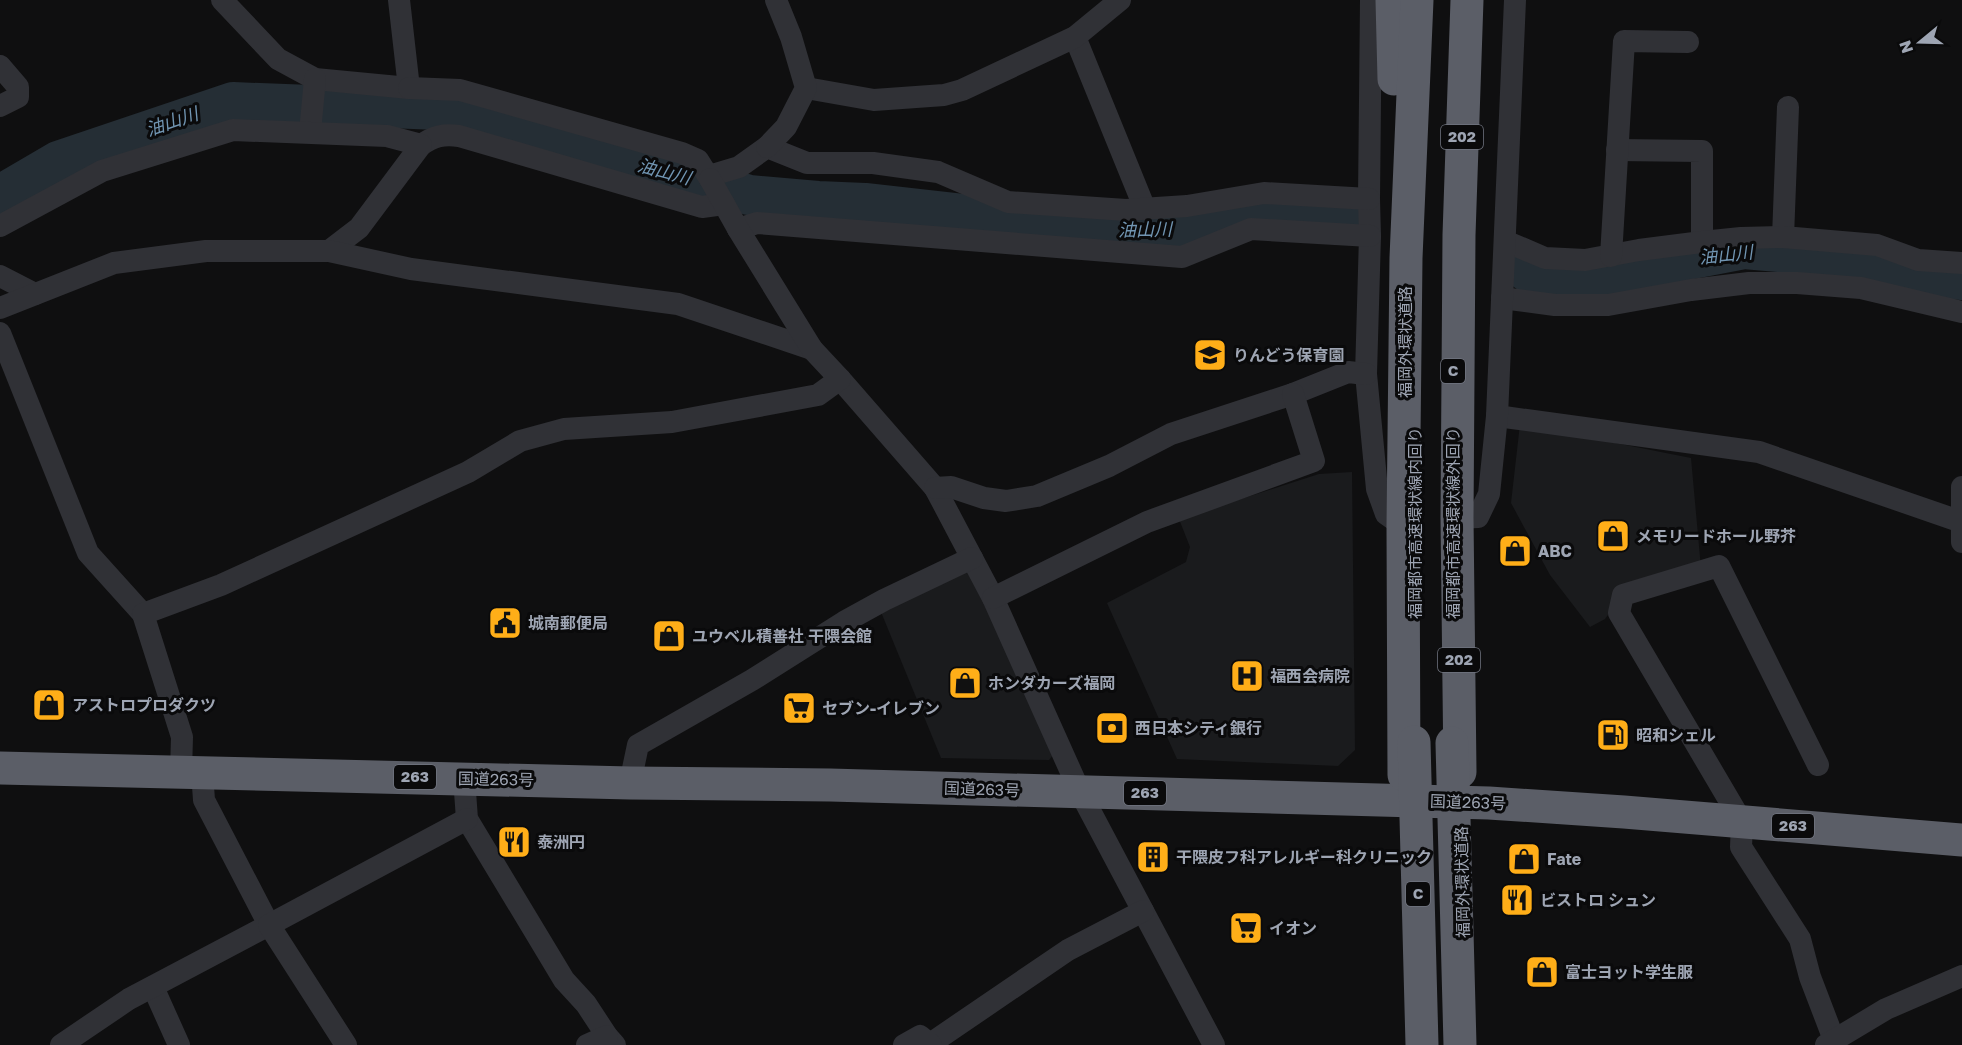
<svg xmlns="http://www.w3.org/2000/svg" width="1962" height="1045" font-family="'Golos Text','Noto Sans JP',sans-serif">
	<rect width="100%" height="100%" fill="#0f0f10"/>
	<g fill="#1a1b1d">
		<polygon points="1520,424 1691,458 1701,568 1626,590 1605,619 1590,627 1550,575 1511,503"/>
		<polygon points="1352,472 1355,750 1338,766 1177,759 1107,603 1186,562 1190,547 1179,519 1319,474"/>
		<polygon points="969,571 1054,754 1049,760 941,758 881,612"/>
	</g>
	<g fill="none" stroke-linecap="round" stroke-linejoin="round">
		<g stroke="#252e35" stroke-width="40">
			<polyline points="0,195 58,161 233,102 439,110 663,169 749,195 818,201 865,203 1117,231 1172,232 1240,211 1348,219"/>
			<polyline points="1527,272 1557,282 1593,278 1744,249 1825,256 1896,273 1962,280"/>
		</g>
		<g stroke="#303136" stroke-width="22">
			<polyline points="222,0 278,59 315,79 409,88 399,0"/>
			<polyline points="1371,0 1369,199 1370,236 1366,374 1377,489 1386,514 1403,526"/>
			<polyline points="1075,37 1145,209"/>
			<polyline points="0,66 18,87 18,97 0,106"/>
			<polyline points="409,88 460,90 682,153 698,160 710,179 719,173 739,167 767,147 807,163 873,163 938,172 1008,202 1126,210 1187,206 1264,193 1369,199"/>
			<polyline points="806,88 874,100 944,95 962,90 1075,37 1120,0"/>
			<polyline points="310,132 315,79"/>
			<path d="M 421,145 C 434,136 443,134 459,136 L 702,207 L 724,204"/>
			<polyline points="767,147 786,127 806,88 791,37 776,0"/>
			<polyline points="1617,150 1702,151 1702,242"/>
			<polyline points="0,226 102,171 233,130 387,136 421,145 359,228 329,251"/>
			<polyline points="738,229 757,223 1182,257 1251,229 1370,236"/>
			<polyline points="1783,237 1788,107"/>
			<polyline points="1505,241 1545,258 1585,260 1639,250 1702,242 1741,238 1783,237 1877,245 1918,260 1962,263"/>
			<polyline points="1611,256 1624,41 1688,42"/>
			<polyline points="0,276 35,294"/>
			<polyline points="1502,298 1555,305 1608,305 1691,290 1749,283 1797,283 1861,288 1962,312"/>
			<polyline points="0,308 114,263 206,251 329,251 411,269 678,304 812,349"/>
			<polyline points="0,333 88,553 143,614"/>
			<polyline points="840,379 935,488 993,598 1080,792 1214,1045"/>
			<polyline points="1497,416 1759,452 1962,522"/>
			<polyline points="1962,487 1962,542"/>
			<polyline points="935,488 951,487 984,498 1006,501 1037,496 1109,466 1171,434 1293,394 1348,372 1366,374"/>
			<polyline points="1457,518 1478,517 1489,494 1497,416 1515,0"/>
			<polyline points="993,598 1147,522 1314,461 1293,394"/>
			<polyline points="1818,765 1719,566 1623,595 1619,613 1742,822 1741,847 1800,939 1810,977 1836,1045"/>
			<polyline points="181,772 182,737 143,614 221,585 468,472 520,441 564,429 672,422 818,395 840,379 812,349 738,229 710,179"/>
			<polyline points="464,778 467,819 564,980 586,1004 607,1036 615,1045"/>
			<polyline points="630,783 638,745 752,680 844,622 884,600 972,558"/>
			<polyline points="153,987 179,1045"/>
			<polyline points="930,1044 1068,950 1143,911"/>
			<polyline points="61,1045 129,999 269,925 204,800 202,772"/>
			<polyline points="346,1045 269,925 467,819"/>
			<polyline points="587,1045 607,1036"/>
			<polyline points="904,1045 920,1036 931,1045"/>
			<polyline points="1826,1045 1886,1009 1962,976"/>
		</g>
		<g stroke="#5b5e67" stroke-width="33">
			<polyline points="1392,0 1394,79"/>
			<polyline points="0,768 630,783 830,785 1489,803 1624,812 1962,840"/>
			<polyline points="1460,772 1457,518 1459,235 1467,0"/>
			<polyline points="1404,775 1403,526 1406,258 1417,0"/>
		</g>
		<g stroke="#5b5e67" stroke-width="33">
			<polyline points="1414,742 1422,1045"/>
			<polyline points="1452,743 1460,1045"/>
		</g>
	</g>
	<defs>
		<symbol id="school-square" viewBox="-11 -11 22 22"><rect x="-9" y="-9" width="18" height="18" rx="4" fill="#ffae18" stroke="#0a0a0b"/><path d="M0-5L7-2L0 1L-7-2ZM-4 1L0 2.5L4 1V4Q0 6-4 4Z" fill="#111"/></symbol>
		<symbol id="shop-square" viewBox="-11 -11 22 22"><rect x="-9" y="-9" width="18" height="18" rx="4" fill="#ffae18" stroke="#0a0a0b"/><path d="M-5-2.5h2.3a2.7 3.5 0 0 1 5.4 0H5L5.5 6h-11ZM-1.5-2.5h3a1.5 2.3 0 0 0-3 0Z" fill="#111"/></symbol>
		<symbol id="civic-square" viewBox="-11 -11 22 22"><rect x="-9" y="-9" width="18" height="18" rx="4" fill="#ffae18" stroke="#0a0a0b"/><path d="M-.6-6.5H3V-4.5H.6V-3L4-1V1h2V6H-6V1h2V-1L-.6-3ZM-1.2 2.5V6h2.4V2.5Z" fill="#111"/></symbol>
		<symbol id="hospital-square" viewBox="-11 -11 22 22"><rect x="-9" y="-9" width="18" height="18" rx="4" fill="#ffae18" stroke="#0a0a0b"/><path d="M-5-5h3v3.5h4V-5h3V5h-3V1.5h-4V5h-3Z" fill="#111"/></symbol>
		<symbol id="supermarket-square" viewBox="-11 -11 22 22"><rect x="-9" y="-9" width="18" height="18" rx="4" fill="#ffae18" stroke="#0a0a0b"/><path d="M-6-5.5h2.5l.6 2H6L4.5 2H-2.5L-4.4-4H-6ZM-1.5 3.2a1.3 1.3 0 1 0 .1 0ZM3 3.2a1.3 1.3 0 1 0 .1 0Z" fill="#111"/></symbol>
		<symbol id="bank-square" viewBox="-11 -11 22 22"><rect x="-9" y="-9" width="18" height="18" rx="4" fill="#ffae18" stroke="#0a0a0b"/><path d="M-6-4H6V4H-6ZM0-2.3a2.3 2.3 0 1 0 0 4.6a2.3 2.3 0 1 0 0-4.6Z" fill="#111"/></symbol>
		<symbol id="fuel-square" viewBox="-11 -11 22 22"><rect x="-9" y="-9" width="18" height="18" rx="4" fill="#ffae18" stroke="#0a0a0b"/><path d="M-5.5-6h7V0h2V4h1.3V-2.5L3-4.5l.8-.8L6-3V5H2.5V1h-1V6h-7ZM-4.2-4.7v3.2H.2V-4.7Z" fill="#111"/></symbol>
		<symbol id="restaurant-square" viewBox="-11 -11 22 22"><rect x="-9" y="-9" width="18" height="18" rx="4" fill="#ffae18" stroke="#0a0a0b"/><path d="M-5-6h1v4h1v-4h1v4h1v-4h1v5L-1.5 .5V6h-2V.5L-5-1ZM5-6V6H3V1.5H1.5Q1.5-4 5-6Z" fill="#111"/></symbol>
		<symbol id="building-square" viewBox="-11 -11 22 22"><rect x="-9" y="-9" width="18" height="18" rx="4" fill="#ffae18" stroke="#0a0a0b"/><path d="M-4-6H4V6H1V3H-1V6H-4ZM-2.5-4.3h1.7v1.8h-1.7ZM.8-4.3h1.7v1.8H.8ZM-2.5-1h1.7V.8h-1.7ZM.8-1h1.7V.8H.8Z" fill="#111"/></symbol>
	</defs>
	<g fill-rule="evenodd">
		<use href="#school-square" x="1191" y="336" width="38" height="38"/>
		<use href="#shop-square" x="1594" y="517" width="38" height="38"/>
		<use href="#shop-square" x="1496" y="532" width="38" height="38"/>
		<use href="#civic-square" x="486" y="604" width="38" height="38"/>
		<use href="#shop-square" x="650" y="617" width="38" height="38"/>
		<use href="#hospital-square" x="1228" y="657" width="38" height="38"/>
		<use href="#shop-square" x="946" y="664" width="38" height="38"/>
		<use href="#shop-square" x="30" y="686" width="38" height="38"/>
		<use href="#supermarket-square" x="780" y="689" width="38" height="38"/>
		<use href="#bank-square" x="1093" y="709" width="38" height="38"/>
		<use href="#fuel-square" x="1594" y="716" width="38" height="38"/>
		<use href="#restaurant-square" x="495" y="823" width="38" height="38"/>
		<use href="#building-square" x="1134" y="838" width="38" height="38"/>
		<use href="#shop-square" x="1505" y="840" width="38" height="38"/>
		<use href="#restaurant-square" x="1498" y="881" width="38" height="38"/>
		<use href="#supermarket-square" x="1227" y="909" width="38" height="38"/>
		<use href="#shop-square" x="1523" y="953" width="38" height="38"/>
	</g>
	<g text-anchor="middle" stroke-width="6" stroke-linejoin="round" paint-order="stroke">
		<g fill="#0a0a0b" stroke="#727681" stroke-width="1.5">
			<rect x="1441" y="125" width="42" height="24" rx="4.5"/>
			<rect x="1441" y="359" width="24" height="24" rx="4.5"/>
			<rect x="1438" y="648" width="42" height="24" rx="4.5"/>
			<rect x="394" y="765" width="42" height="24" rx="4.5"/>
			<rect x="1124" y="781" width="42" height="24" rx="4.5"/>
			<rect x="1772" y="814" width="42" height="24" rx="4.5"/>
			<rect x="1406" y="882" width="24" height="24" rx="4.5"/>
		</g>
		<g font-size="15" font-weight="bold" fill="#9ea5b3">
			<text x="1462" y="142">202</text>
			<text x="1453" y="376">C</text>
			<text x="1459" y="665">202</text>
			<text x="415" y="782">263</text>
			<text x="1145" y="798">263</text>
			<text x="1793" y="831">263</text>
			<text x="1418" y="899">C</text>
		</g>
		<g font-size="16" fill="#9ea5b3" stroke="#0a0a0b">
			<text transform="translate(1405 342) rotate(-90)" y="6">福岡外環状道路</text>
			<text transform="translate(1415 523) rotate(-90)" y="6">福岡都市高速環状線内回り</text>
			<text transform="translate(1453 523) rotate(-90)" y="6">福岡都市高速環状線外回り</text>
			<text transform="translate(496 779) rotate(1)" y="6">国道263号</text>
			<text transform="translate(982 789) rotate(2)" y="6">国道263号</text>
			<text transform="translate(1468 802) rotate(2)" y="6">国道263号</text>
			<text transform="translate(1462 882) rotate(-91)" y="6">福岡外環状道路</text>
		</g>
		<g font-size="16" font-weight="bold" fill="#9ea5b3" stroke="#0a0a0b" text-anchor="start">
			<text x="1233" y="361">りんどう保育園</text>
			<text x="1636" y="542">メモリードホール野芥</text>
			<text x="1538" y="557">ABC</text>
			<text x="528" y="629">城南郵便局</text>
			<text x="692" y="642">ユウベル積善社 干隈会館</text>
			<text x="1270" y="682">福西会病院</text>
			<text x="988" y="689">ホンダカーズ福岡</text>
			<text x="72" y="711">アストロプロダクツ</text>
			<text x="822" y="714">セブン-イレブン</text>
			<text x="1135" y="734">西日本シティ銀行</text>
			<text x="1636" y="741">昭和シェル</text>
			<text x="537" y="848">泰洲円</text>
			<text x="1176" y="863">干隈皮フ科アレルギー科クリニック</text>
			<text x="1547" y="865">Fate</text>
			<text x="1540" y="906">ビストロ シュン</text>
			<text x="1269" y="934">イオン</text>
			<text x="1565" y="978">富士ヨット学生服</text>
		</g>
		<g font-size="18" font-style="italic" fill="#7195b2" stroke="#0a0a0b">
			<text transform="translate(172 122) rotate(-19)" y="6">油山川</text>
			<text transform="translate(664 172) rotate(15)" y="6">油山川</text>
			<text transform="translate(1145 230) rotate(-1)" y="6">油山川</text>
			<text transform="translate(1726 255) rotate(-6)" y="6">油山川</text>
		</g>
	</g>
	<g transform="translate(1920 42) rotate(251)" stroke="#0a0a0b" stroke-width="4.5" paint-order="stroke">
	<path d="M0-4.5L10 22L0 15L-10 22Z" fill="#9ea5b3"/>
	<text y="-9" font-size="16" font-weight="bold" text-anchor="middle" fill="#9ea5b3">N</text>
	</g>
</svg>
